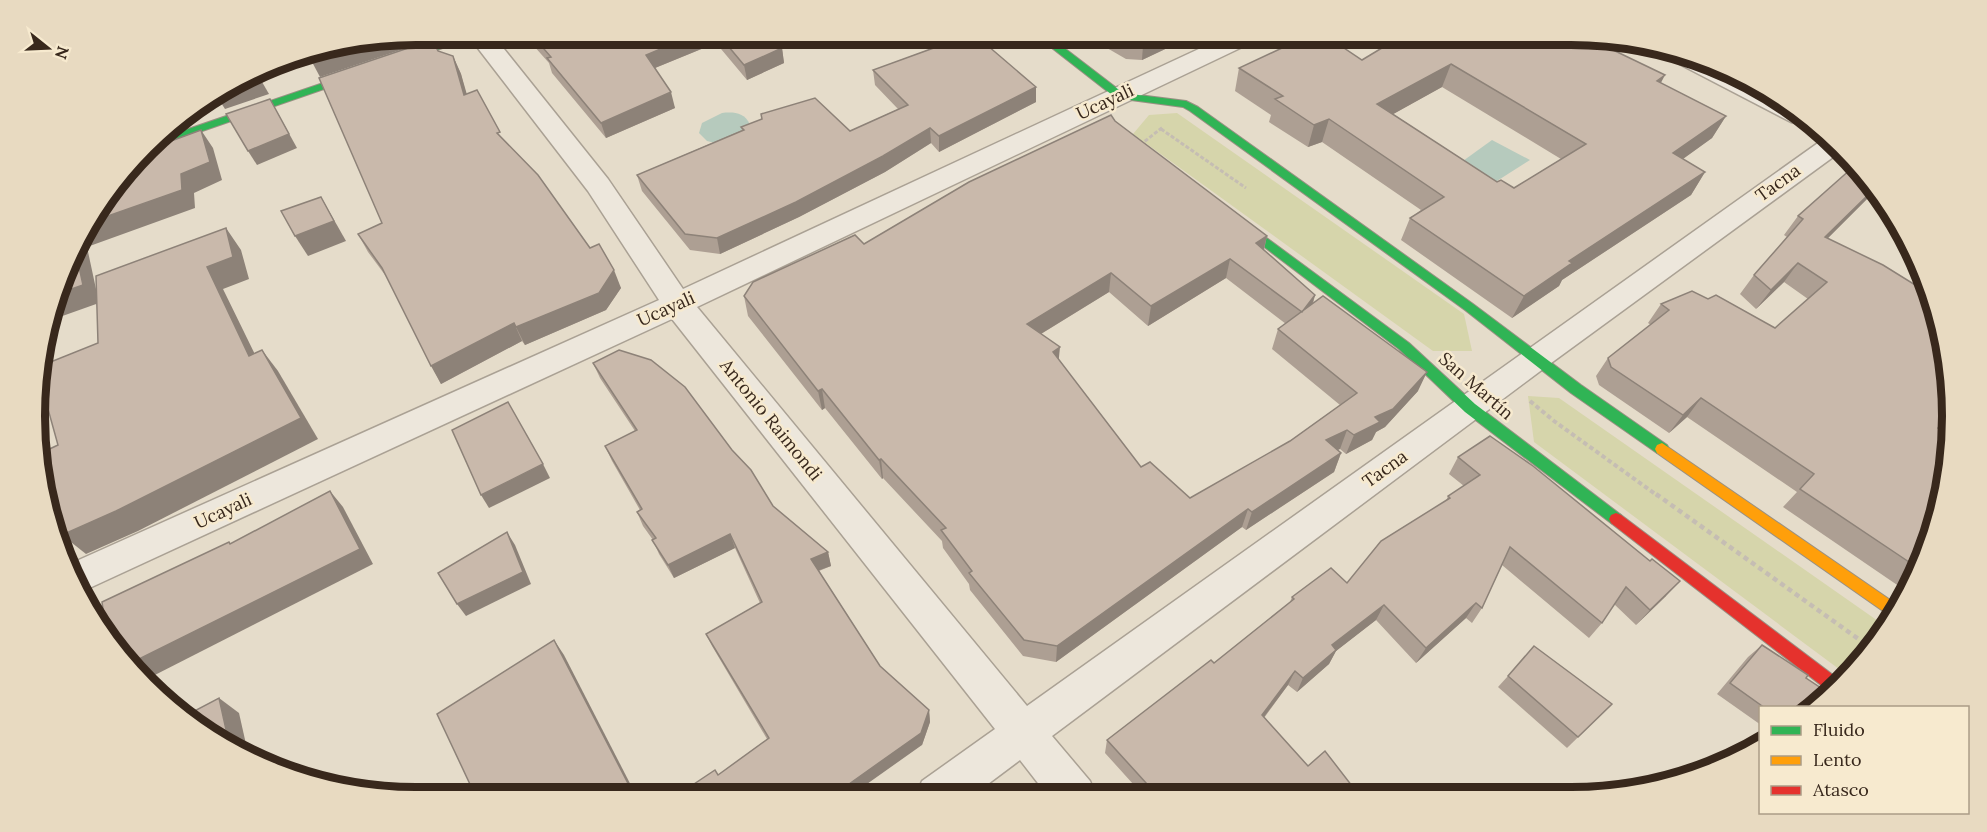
<svg xmlns="http://www.w3.org/2000/svg" width="1987" height="832" font-family="Lora,serif">
	<rect width="100%" height="100%" fill="#e5dcca"/>
	<g fill="#d6d5ab">
		<polygon points="1177,113 1464,314 1472,351 1433,351 1133,134 1149,115"/>
		<polygon points="1528,396 1559,398 1888,628 1847,675 1534,442"/>
	</g>
	<g fill="#b6cabd">
		<path d="M 722,113 C 733,112 745,112 750,125 L 749,130 L 715,143 L 707,141 L 699,133 L 702,123 Z"/>
		<polygon points="1492,140 1530,160 1489,186 1456,166"/>
	</g>
	<g fill="none" stroke-linecap="round" stroke-linejoin="round">
		<defs>
			<g id="street">
				<polygon points="467,34 492,34 608,179 683,289 1231,34 1263,34 1259,39 697,307 1027,706 1825,138 1829,137 1840,152 1547,366 1052,736 1090,781 1096,796 1048,796 1020,760 972,796 916,796 922,781 995,729 672,319 83,591 72,563 659,300 588,191"/>
				<polygon points="1662,49 1693,55 1809,121 1800,124 1791,122 1664,56"/>
			</g>
			<g id="fast">
				<polygon points="467,34 483,34 156,147 149,148 156,140"/>
				<polygon points="1034,34 1046,34 1123,93 1186,101 1198,107 1473,304 1581,385 1667,445 1669,449 1667,453 1657,453 1571,393 1465,310 1190,111 1183,107 1116,98"/>
				<polygon points="1230,211 1409,343 1475,404 1621,515 1623,519 1621,523 1616,525 1611,523 1465,412 1399,349 1226,218 1226,212"/>
			</g>
			<polygon id="slow" points="1662,443 1899,606 1893,618 1657,453 1655,449 1657,445"/>
			<polygon id="jam" points="1616,513 1621,515 1841,681 1830,692 1611,523 1609,519 1611,515"/>
		</defs>
		<use href="#street" stroke="#aaa194" stroke-width="3"/>
		<use href="#fast" stroke="#999083" stroke-width="2"/>
		<use href="#slow" stroke="#999083" stroke-width="2"/>
		<use href="#jam" stroke="#999083" stroke-width="2"/>
		<g stroke="#c5bdb3" stroke-width="3" stroke-dasharray="4 2" stroke-linecap="butt">
			<polyline points="1161,129 1246,188"/>
			<polyline points="1140,145 1163,127"/>
		</g>
		<polyline stroke="#c5bdb3" stroke-width="4" stroke-dasharray="4.5 3" stroke-linecap="butt" points="1530,401 1554,421 1658,496"/>
		<polyline stroke="#c5bdb3" stroke-width="4.5" stroke-dasharray="5 4" stroke-linecap="butt" points="1656,494 1871,648"/>
		<use href="#street" fill="#ede7dc" fill-rule="evenodd"/>
		<use href="#fast" fill="#30b455" fill-rule="evenodd"/>
		<use href="#slow" fill="#ff9f0a" fill-rule="evenodd"/>
		<use href="#jam" fill="#e5322d" fill-rule="evenodd"/>
	</g>
	<g fill="#ad9f93" fill-rule="evenodd">
		<polygon points="529,34 805,34 779,46 782,48 784,63 747,80 716,43 655,68 675,108 606,138 552,73 549,63 533,45"/>
		<polygon points="906,34 974,34 1036,102 939,152 931,143 885,172 799,217 720,254 690,250 642,191 637,175 742,130 741,127 762,120 761,114 850,131 898,109 875,85 873,70 933,48"/>
		<polygon points="1089,34 1197,34 1142,60 1126,59 1088,37"/>
		<path d="M 1405,34 L 1661,83 L 1726,116 L 1712,138 L 1683,159 L 1705,172 L 1691,195 L 1562,280 L 1559,286 L 1512,318 L 1401,240 L 1410,218 L 1421,210 L 1322,142 L 1308,147 L 1269,122 L 1271,115 L 1235,91 L 1239,68 L 1362,60 ZM 1442,87 L 1561,159 L 1514,188 L 1497,182 L 1393,114 Z"/>
		<polygon points="438,51 453,56 461,74 466,94 621,288 606,310 525,345 522,341 441,384 388,279 368,252 358,234 382,223"/>
		<path d="M 1115,121 L 1267,236 L 1264,250 L 1315,295 L 1313,304 L 1418,391 L 1385,427 L 1376,432 L 1372,440 L 1346,454 L 1340,449 L 1337,450 L 1341,453 L 1334,472 L 1246,530 L 1242,527 L 1056,662 L 1023,656 L 970,590 L 969,584 L 943,548 L 942,541 L 883,478 L 882,479 L 825,408 L 822,410 L 748,316 L 744,296 L 864,244 ZM 1226,278 L 1286,324 L 1278,329 L 1272,349 L 1340,405 L 1290,441 L 1190,498 L 1141,467 L 1059,360 L 1041,334 L 1109,292 L 1148,326 Z"/>
		<polygon points="1872,194 1828,238 1941,355 1932,538 1906,591 1783,507 1797,492 1687,417 1669,433 1599,385 1596,376 1608,358 1651,325 1648,323 1661,304 1708,299 1775,328 1808,299 1784,282 1756,309 1740,294 1754,275 1787,237 1784,235 1798,216"/>
		<polygon points="593,363 773,506 828,552 831,566 819,571 880,666 929,710 930,722 922,745 718,775 767,739 712,646 706,634 760,603 735,548 674,578 659,554 653,540 643,526 637,512 640,510 612,461 605,446 635,431 600,378"/>
		<polygon points="1458,457 1666,596 1636,625 1614,604 1602,623 1589,638 1502,565 1482,608 1472,623 1466,618 1416,663 1376,620 1336,651 1329,664 1297,692 1288,685 1264,718 1308,766 1359,795 1143,795 1105,753 1107,740 1214,663 1290,602 1292,597 1347,583 1446,501 1448,496 1464,486 1449,474"/>
		<polygon points="1762,645 1806,678 1816,708 1761,708 1761,725 1717,694 1748,657"/>
		<polygon points="1508,676 1612,704 1567,748 1498,687"/>
	</g>
	<g fill="#8d8278">
		<polygon points="416,34 427,34 430,40 320,77 311,60 362,44"/>
		<polygon points="696,34 714,34 716,43 650,70 646,55"/>
		<polygon points="805,34 769,50 766,35"/>
		<polygon points="1166,34 1197,34 1142,60 1143,45"/>
		<polygon points="782,48 784,63 747,80 744,65"/>
		<polygon points="453,56 461,74 472,112 464,95"/>
		<polygon points="1451,64 1442,87 1370,127 1377,104"/>
		<polygon points="258,75 269,94 225,109 218,98"/>
		<polygon points="1665,75 1653,98 1657,81"/>
		<polygon points="1036,87 1036,102 939,152 939,136"/>
		<polygon points="671,92 675,108 606,138 601,123"/>
		<polygon points="270,99 297,148 257,165 248,151"/>
		<polygon points="1726,116 1712,138 1659,176 1673,153"/>
		<polygon points="1329,119 1322,142 1308,147 1314,125"/>
		<polygon points="930,128 931,143 885,172 799,217 720,254 717,238"/>
		<polygon points="201,130 213,148 222,180 194,193 195,208 87,247 99,303 54,319 85,226 88,223 181,174"/>
		<polygon points="158,137 168,151 155,147 155,141"/>
		<polygon points="1705,172 1691,195 1562,280 1559,286 1512,318 1524,296 1569,261"/>
		<polygon points="1871,192 1872,194 1810,256 1825,237"/>
		<polygon points="321,197 346,241 308,256 295,236"/>
		<polygon points="226,228 241,250 249,279 223,289 266,377 249,356 207,267"/>
		<polygon points="1267,236 1262,256 1256,243"/>
		<polygon points="1230,259 1226,278 1148,326 1151,306"/>
		<polygon points="1798,263 1784,282 1756,309 1771,290"/>
		<polygon points="614,270 621,288 606,310 525,345 516,327"/>
		<polygon points="1111,273 1109,292 1026,343 1027,324"/>
		<polygon points="1315,295 1309,315 1302,312"/>
		<polygon points="514,323 522,341 441,384 431,366"/>
		<polygon points="1060,347 1058,367 1053,352"/>
		<polygon points="1940,349 1942,354 1918,371 1936,352"/>
		<polygon points="262,350 278,371 318,439 138,531 86,554 62,535"/>
		<polygon points="1427,372 1418,391 1385,427 1376,432 1372,440 1346,454 1354,435"/>
		<polygon points="822,389 825,408 822,410 818,391"/>
		<polygon points="1701,398 1687,417 1669,433 1683,415"/>
		<polygon points="1347,430 1340,449 1319,458 1326,440"/>
		<polygon points="1341,453 1334,472 1246,530 1252,512"/>
		<polygon points="881,459 883,478 882,479 879,460"/>
		<polygon points="543,464 550,478 489,508 481,495"/>
		<polygon points="330,491 343,507 373,564 147,679 131,663"/>
		<polygon points="1248,509 1242,527 1056,662 1057,646"/>
		<polygon points="507,532 515,545 531,584 466,616 457,604"/>
		<polygon points="730,534 735,548 674,578 668,565"/>
		<polygon points="828,552 831,566 814,572 811,559"/>
		<polygon points="1680,581 1666,596 1636,625 1650,610"/>
		<polygon points="1476,603 1466,618 1416,663 1426,648"/>
		<polygon points="1384,605 1376,620 1336,651 1329,664 1297,692 1303,678 1332,645"/>
		<polygon points="554,640 564,655 637,797 635,797"/>
		<polygon points="1295,671 1288,685 1255,729 1262,715"/>
		<polygon points="219,698 239,713 248,753 229,743"/>
		<polygon points="929,710 930,722 922,745 850,796 824,796"/>
	</g>
	<g fill="#c9b9ab" stroke="#8d8278" stroke-width="1.5" fill-rule="evenodd">
		<polygon points="531,34 696,34 646,55 671,92 601,123 547,58 551,57"/>
		<polygon points="718,34 767,34 766,35 782,48 744,65"/>
		<polygon points="935,34 974,34 1036,87 939,136 930,128 883,156 796,202 717,238 685,234 637,175 744,130 741,127 762,119 761,114 815,98 850,131 908,105 873,70 950,42"/>
		<polygon points="1110,34 1166,34 1143,45 1127,44"/>
		<path d="M 1312,34 L 1323,34 L 1362,60 L 1405,34 L 1571,34 L 1586,37 L 1665,75 L 1657,81 L 1726,116 L 1673,153 L 1705,172 L 1569,261 L 1572,263 L 1524,296 L 1410,218 L 1444,197 L 1329,119 L 1314,125 L 1275,99 L 1283,96 L 1239,68 ZM 1451,64 L 1586,144 L 1514,188 L 1501,180 L 1497,182 L 1377,104 Z"/>
		<polygon points="432,40 438,51 453,56 464,95 477,90 500,132 497,133 538,175 590,248 599,244 614,270 599,293 516,327 514,323 431,366 382,268 358,234 382,223 319,78"/>
		<polygon points="362,44 311,60 308,52"/>
		<polygon points="258,75 260,80 233,89"/>
		<polygon points="270,99 289,134 248,151 226,114"/>
		<polygon points="1111,115 1115,121 1267,236 1256,243 1315,295 1302,312 1230,259 1151,306 1111,273 1027,324 1060,347 1053,352 1141,467 1150,462 1190,498 1290,441 1357,393 1278,329 1323,296 1427,372 1393,409 1375,417 1380,422 1354,435 1347,430 1326,440 1341,453 1252,512 1248,509 1057,646 1024,640 969,573 972,571 941,530 946,528 881,459 879,460 822,389 818,391 744,296 753,282 855,235 864,244 969,182"/>
		<polygon points="201,130 210,162 181,174 182,190 88,223 155,141 155,147"/>
		<polygon points="1852,168 1871,192 1825,237 1883,265 1925,291 1940,349 1936,352 1942,356 1952,391 1949,414 1938,428 1946,433 1932,538 1918,568 1800,489 1814,474 1701,398 1683,415 1611,367 1608,358 1669,310 1661,304 1692,291 1708,299 1716,295 1775,328 1827,282 1798,263 1771,290 1754,275 1803,219 1798,216"/>
		<polygon points="321,197 334,221 295,236 281,211"/>
		<polygon points="226,228 233,257 207,267 249,356 262,350 301,418 116,511 62,535 41,453 58,445 38,373 38,367 98,343 96,276"/>
		<polygon points="76,253 83,285 63,292"/>
		<polygon points="619,350 651,360 685,387 732,450 751,470 773,506 828,552 811,559 880,666 929,710 921,733 842,789 824,796 691,797 688,788 715,770 718,775 769,738 706,634 762,602 730,534 668,565 652,540 656,538 637,512 642,509 605,446 637,430 593,363"/>
		<polygon points="508,402 543,464 481,495 452,430"/>
		<polygon points="1490,436 1533,466 1650,561 1652,559 1680,581 1650,610 1626,587 1602,623 1510,547 1482,608 1476,603 1426,648 1384,605 1332,645 1336,650 1303,678 1295,671 1262,715 1308,766 1325,751 1359,795 1157,795 1107,740 1211,660 1214,663 1294,599 1292,597 1331,568 1347,583 1381,541 1450,498 1448,496 1480,475 1458,457"/>
		<polygon points="330,491 360,549 131,663 107,636 102,602 229,542 230,544"/>
		<polygon points="507,532 523,572 457,604 438,573"/>
		<polygon points="554,640 635,797 476,797 437,714"/>
		<polygon points="1762,645 1808,675 1806,678 1830,694 1822,703 1816,708 1765,708 1730,683"/>
		<polygon points="1534,646 1612,704 1578,737 1508,676"/>
		<polygon points="219,698 229,743 183,717"/>
	</g>
	<g text-anchor="middle" stroke-width="5" stroke-linejoin="round" paint-order="stroke">
		<g font-size="18" fill="#38281c" stroke="#f7eacf">
			<text transform="translate(1105 102) rotate(-25)" y="6">Ucayali</text>
			<text transform="translate(1778 183) rotate(-36)" y="6">Tacna</text>
			<text transform="translate(666 309) rotate(-24)" y="6">Ucayali</text>
			<text transform="translate(1476 386) rotate(41)" y="6">San Martín</text>
			<text transform="translate(771 420) rotate(51)" y="6">Antonio Raimondi</text>
			<text transform="translate(1385 469) rotate(-36)" y="6">Tacna</text>
			<text transform="translate(223 511) rotate(-25)" y="6">Ucayali</text>
		</g>
	</g>
	<path d="M0 0H1987V832H0ZM416 45H1571A371 371 0 0 1 1942 416V416A371 371 0 0 1 1571 787H416A371 371 0 0 1 45 416V416A371 371 0 0 1 416 45Z" fill="#e8dac1" fill-rule="evenodd"/>
	<path fill="none" stroke="#38281c" stroke-width="8" d="M416 45H1571A371 371 0 0 1 1942 416V416A371 371 0 0 1 1571 787H416A371 371 0 0 1 45 416V416A371 371 0 0 1 416 45Z"/>
	<rect x="1759" y="706" width="210" height="108" fill="#f7eacf" stroke="#ab9c87" stroke-width="1.5"/>
	<rect x="1771" y="726" width="30" height="9" fill="#30b455" stroke="#ab9c87" stroke-width="1.5"/>
	<text x="1813" y="736" font-size="18" fill="#38281c">Fluido</text>
	<rect x="1771" y="756" width="30" height="9" fill="#ff9f0a" stroke="#ab9c87" stroke-width="1.5"/>
	<text x="1813" y="766" font-size="18" fill="#38281c">Lento</text>
	<rect x="1771" y="786" width="30" height="9" fill="#e5322d" stroke="#ab9c87" stroke-width="1.5"/>
	<text x="1813" y="796" font-size="18" fill="#38281c">Atasco</text>
	<g transform="translate(48 48) rotate(108)" stroke="#f7eacf" stroke-width="4.5" paint-order="stroke">
	<path d="M0-4.5L10 22L0 15L-10 22Z" fill="#38281c"/>
	<text y="-9" font-size="16" font-weight="bold" text-anchor="middle" fill="#38281c">N</text>
	</g>
</svg>
